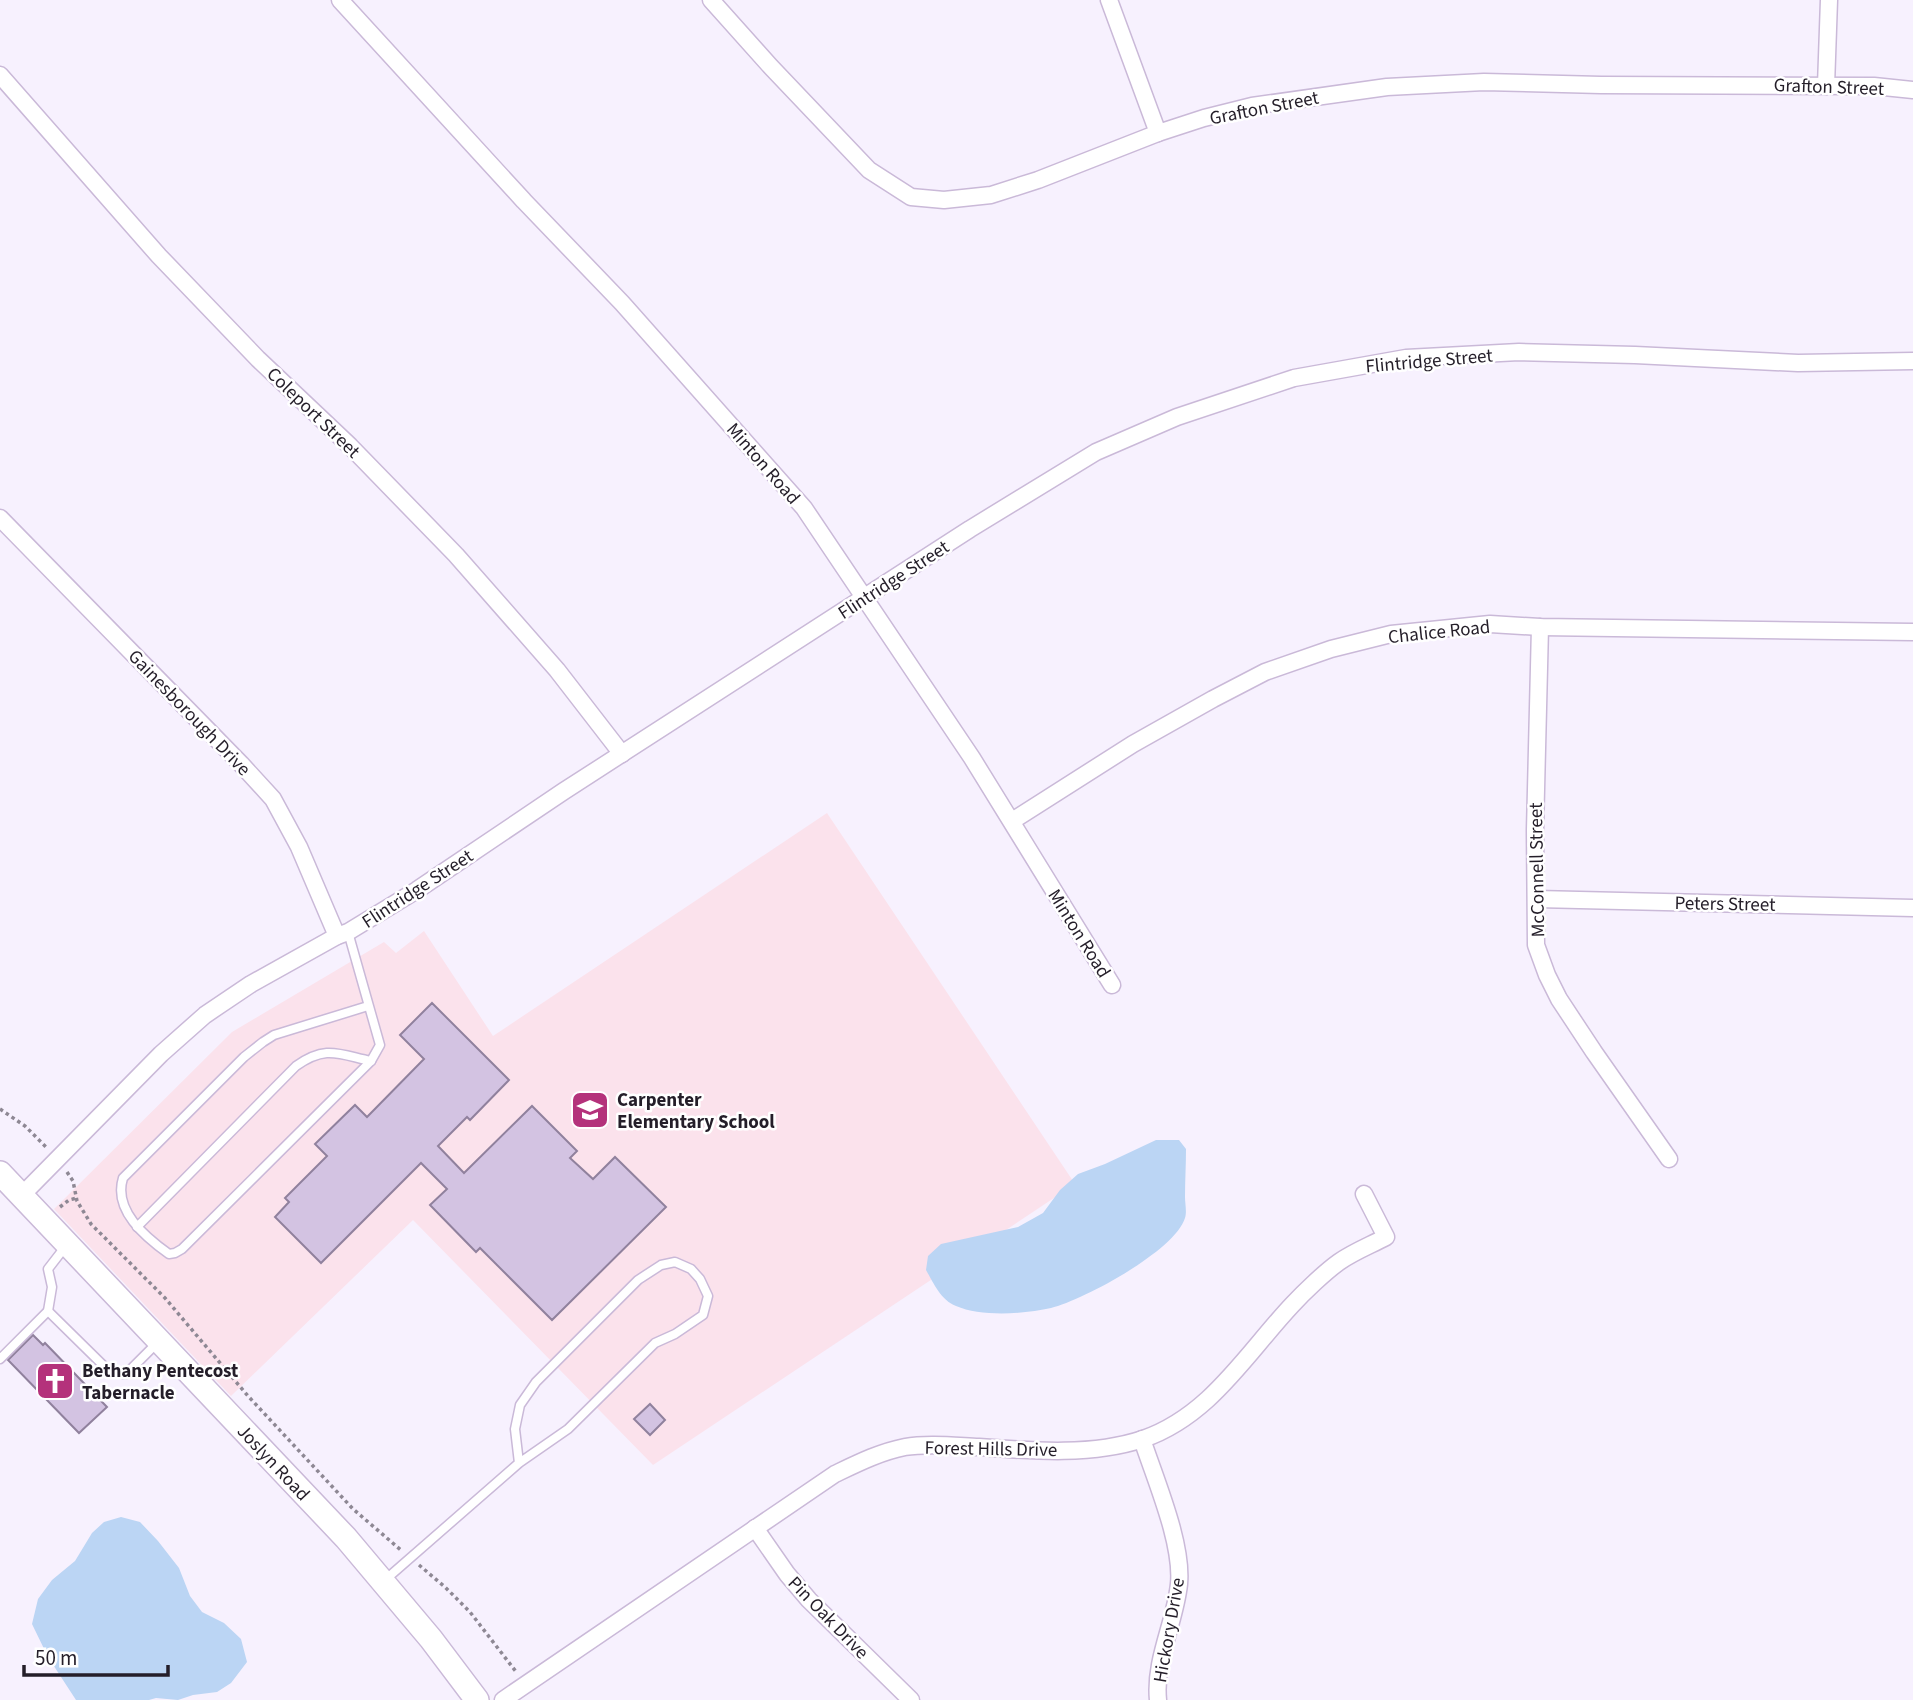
<svg xmlns="http://www.w3.org/2000/svg" width="1913" height="1700" font-family="'Source Sans 3',sans-serif">
	<rect width="100%" height="100%" fill="#f7f1fe"/>
	<polygon fill="#fbe2ec" points="827,813 1075,1184 653,1465 413,1220 231,1396 54,1209 232,1032 384,942 396,953 424,931 493,1036"/>
	<g fill="#bbd5f4">
		<path d="M 1156,1140 L 1179,1140 L 1186,1149 C 1186,1165 1185,1181 1185,1197 C 1185,1203 1187,1212 1185,1218 C 1175,1251 1083,1300 1051,1308 C 1025,1314 981,1317 956,1306 C 941,1300 934,1284 926,1270 L 928,1256 L 941,1244 L 1018,1227 L 1043,1213 L 1060,1190 L 1078,1174 L 1105,1164 Z"/>
		<polygon points="121,1517 140,1522 158,1541 179,1568 190,1596 202,1612 224,1623 241,1639 247,1662 231,1683 217,1692 193,1695 178,1700 156,1698 149,1700 76,1700 48,1657 32,1624 38,1599 52,1580 75,1561 92,1533 104,1522"/>
	</g>
	<g fill="#d3c3e2" stroke="#90819d" stroke-width="2">
		<polygon points="432,1003 509,1080 470,1120 467,1117 438,1146 464,1173 532,1106 577,1151 570,1158 593,1179 615,1157 666,1207 552,1320 480,1248 476,1252 430,1205 447,1189 421,1163 321,1263 275,1217 289,1202 285,1198 327,1156 315,1144 355,1105 367,1117 424,1059 400,1035"/>
		<polygon points="33,1335 43,1345 45,1343 107,1407 79,1433 8,1360"/>
		<polygon points="650,1404 665,1420 650,1435 634,1419"/>
	</g>
	<g fill="none" stroke-linecap="round" stroke-linejoin="round">
		<defs>
			<g id="lane">
				<path d="M 348,932 L 380,1045 L 371,1061 L 182,1249 L 175,1253 L 169,1254 C 145,1237 113,1210 123,1178 L 244,1057 L 263,1042 L 274,1035 L 368,1006"/>
				<path d="M 137,1227 L 296,1066 C 326,1045 338,1054 371,1061"/>
				<polyline points="48,1311 52,1287 48,1269 65,1247"/>
				<polyline points="0,1359 48,1311 111,1373 126,1374 157,1343"/>
				<polyline points="385,1580 519,1463 568,1429 655,1343 675,1334 703,1315 708,1296 700,1279 691,1269 675,1262 661,1265 638,1280 536,1382 520,1405 515,1429 519,1463"/>
			</g>
			<g id="street">
				<polyline points="340,0 524,201 622,303 804,508 972,758 1112,985"/>
				<polyline points="711,0 771,67 869,170 911,197 944,200 991,195 1038,180 1158,133 1204,118 1252,106 1387,87 1484,82 1601,85 1874,86 1913,90"/>
				<polyline points="1109,0 1158,133"/>
				<polyline points="0,75 159,256 258,359 350,446 456,555 557,670 622,754"/>
				<polyline points="1826,86 1829,0"/>
				<polyline points="0,518 241,764 273,799 299,847 337,936"/>
				<polyline points="1540,627 1535,830 1536,945 1547,975 1559,999 1594,1052 1669,1159"/>
				<polyline points="1012,821 1133,744 1213,699 1265,672 1331,649 1391,634 1490,624 1540,627 1913,632"/>
				<polyline points="1537,899 1913,908"/>
				<polyline points="22,1195 161,1054 205,1015 251,984 337,936 348,932 417,890 564,791 970,529 1096,452 1177,417 1294,378 1406,358 1519,352 1635,355 1798,363 1913,361"/>
				<path d="M 1142,1439 C 1155,1479 1183,1543 1179,1584 C 1175,1623 1154,1660 1158,1700"/>
				<polyline points="755,1528 787,1574 809,1600 911,1700"/>
				<path d="M 503,1700 L 835,1474 C 858,1463 880,1452 905,1447 C 927,1443 956,1446 979,1447 C 1032,1451 1092,1456 1143,1439 C 1210,1416 1246,1354 1292,1305 C 1304,1292 1325,1272 1339,1262 C 1353,1252 1371,1245 1386,1237 L 1364,1194"/>
			</g>
			<polyline id="secondary" points="0,1173 346,1538 431,1639 477,1700"/>
		</defs>
		<use href="#lane" stroke="#cab9d8" stroke-width="11"/>
		<use href="#street" stroke="#cab9d8" stroke-width="19"/>
		<use href="#secondary" stroke="#cab9d8" stroke-width="26"/>
		<g stroke="#8e8894" stroke-width="3.5" stroke-dasharray="3.5 3.5" stroke-linecap="butt">
			<polyline points="0,1109 25,1126 46,1147"/>
			<polyline points="67,1172 73,1181 77,1201 91,1224 165,1298 248,1396 353,1509 402,1551"/>
			<polyline points="60,1207 69,1200 77,1198"/>
			<polyline points="419,1565 445,1587 470,1612 517,1673"/>
		</g>
		<use href="#lane" stroke="#fff" stroke-width="8"/>
		<use href="#street" stroke="#fff" stroke-width="16"/>
		<use href="#secondary" stroke="#fff" stroke-width="23"/>
	</g>
	<defs>
		<symbol id="school-square" viewBox="-11 -11 22 22"><rect x="-9" y="-9" width="18" height="18" rx="4" fill="#b4327b" stroke="#fff"/><path d="M0-5L7-2L0 1L-7-2ZM-4 1L0 2.5L4 1V4Q0 6-4 4Z" fill="#fff"/></symbol>
		<symbol id="church-square" viewBox="-11 -11 22 22"><rect x="-9" y="-9" width="18" height="18" rx="4" fill="#b4327b" stroke="#fff"/><path d="M-1.2-6h2.4v3.5h3.3v2.4h-3.3V6h-2.4V-.1h-3.3v-2.4h3.3Z" fill="#fff"/></symbol>
	</defs>
	<g fill-rule="evenodd">
		<use href="#school-square" x="568" y="1088" width="44" height="44"/>
		<use href="#church-square" x="33" y="1359" width="44" height="44"/>
	</g>
	<g text-anchor="middle" stroke-width="5" stroke-linejoin="round" paint-order="stroke">
		<g font-size="19" fill="#241e29" stroke="#fff">
			<text transform="translate(1829 86) rotate(2)" y="7">Grafton Street</text>
			<text transform="translate(1264 107) rotate(-11)" y="7">Grafton Street</text>
			<text transform="translate(1429 360) rotate(-5)" y="7">Flintridge Street</text>
			<text transform="translate(314 412) rotate(44)" y="7">Coleport Street</text>
			<text transform="translate(764 463) rotate(49)" y="7">Minton Road</text>
			<text transform="translate(893 579) rotate(-33)" y="7">Flintridge Street</text>
			<text transform="translate(1439 631) rotate(-6)" y="7">Chalice Road</text>
			<text transform="translate(190 712) rotate(46)" y="7">Gainesborough Drive</text>
			<text transform="translate(1536 870) rotate(-91)" y="7">McConnell Street</text>
			<text transform="translate(417 888) rotate(-33)" y="7">Flintridge Street</text>
			<text transform="translate(1725 903) rotate(1)" y="7">Peters Street</text>
			<text transform="translate(1080 933) rotate(58)" y="7">Minton Road</text>
			<text transform="translate(991 1448) rotate(1)" y="7">Forest Hills Drive</text>
			<text transform="translate(274 1462) rotate(47)" y="7">Joslyn Road</text>
			<text transform="translate(829 1617) rotate(46)" y="7">Pin Oak Drive</text>
			<text transform="translate(1168 1630) rotate(-80)" y="7">Hickory Drive</text>
		</g>
		<g font-size="19" font-weight="bold" fill="#241e29" stroke="#fff" text-anchor="start">
			<text x="617" y="1106">Carpenter<tspan x="617" dy="22">Elementary School</tspan></text>
			<text x="82" y="1377">Bethany Pentecost<tspan x="82" dy="22">Tabernacle</tspan></text>
		</g>
	</g>
	<path d="M24 1665v10h144v-10" fill="none" stroke="#241e29" stroke-width="3.5"/>
	<text x="35" y="1665" font-size="21" fill="#241e29" stroke="#ffffff" stroke-width="5" paint-order="stroke">50 m</text>
</svg>
